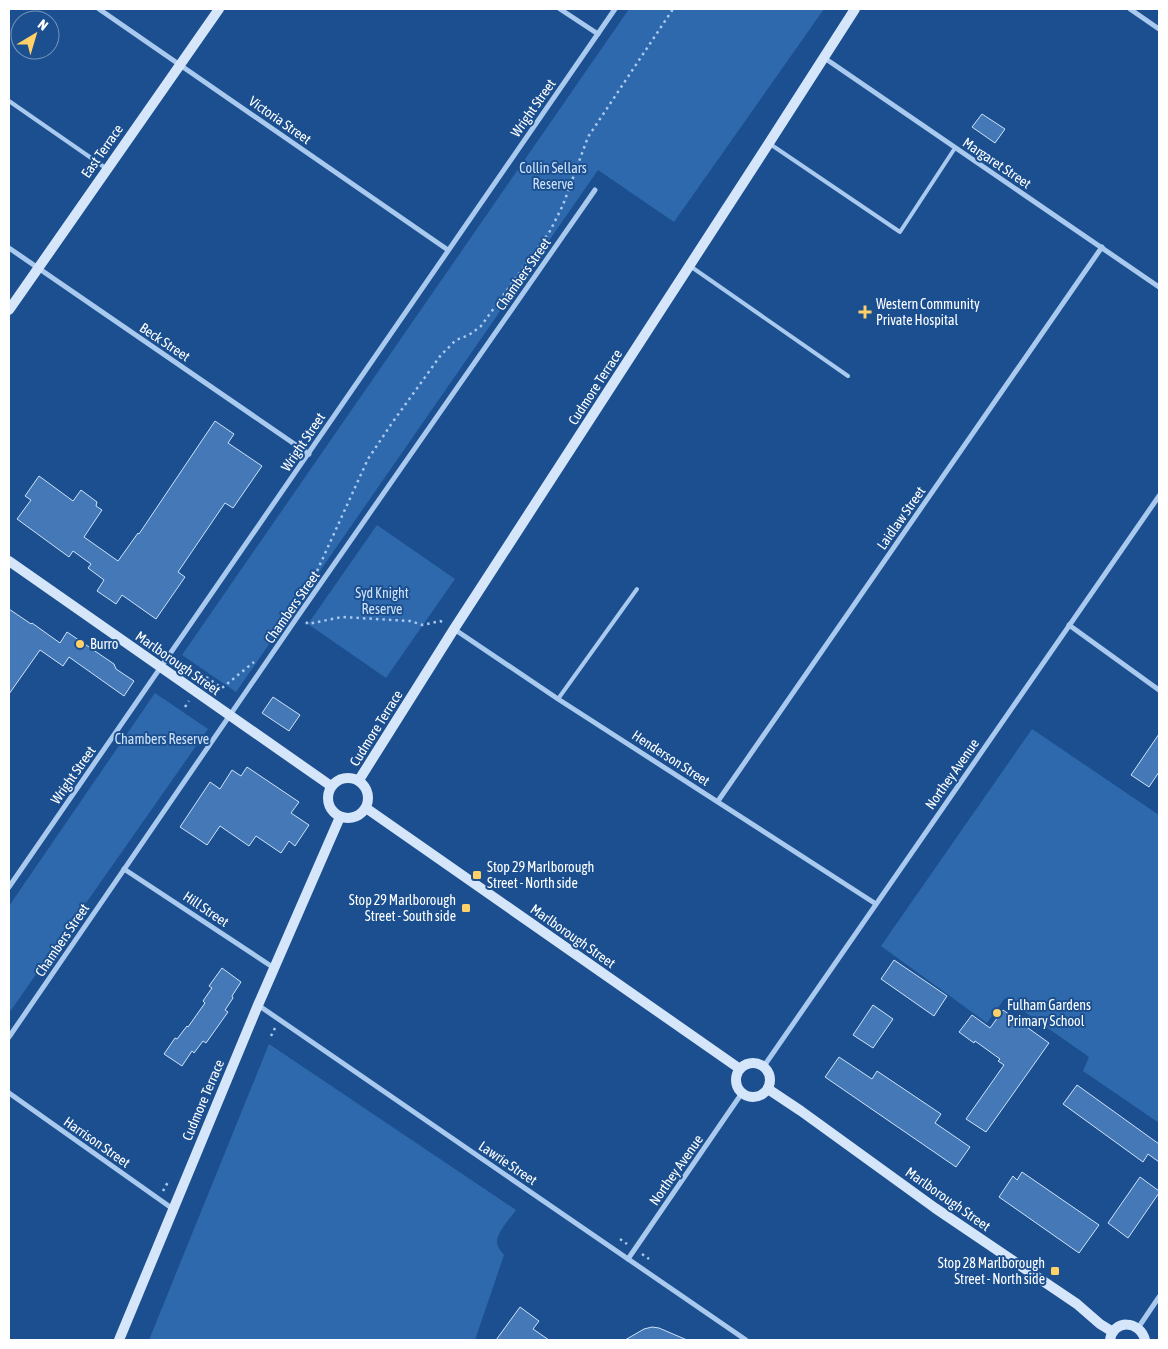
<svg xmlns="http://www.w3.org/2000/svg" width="1168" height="1349" font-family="'Asap Condensed',sans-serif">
	<rect width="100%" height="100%" fill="#1b4f8f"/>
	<g fill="#2e69ad">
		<polygon points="629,9 824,9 674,222 598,170 236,692 182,655"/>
		<polygon points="377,525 455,579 386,678 308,624"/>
		<polygon points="155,693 208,729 9,1013 9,906"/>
		<polygon points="1032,729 1159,815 1159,1123 1083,1071 1089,1057 1005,998 987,1023 881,946"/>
		<path d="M 269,1044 L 516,1210 C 511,1217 497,1233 497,1241 C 497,1247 501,1251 504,1255 L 475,1340 L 149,1340 Z"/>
	</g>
	<g fill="#4478b7" stroke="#cfe3fa">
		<polygon points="982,114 1005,129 995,143 972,127"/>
		<polygon points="215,421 234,434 228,443 262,466 233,508 225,503 178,572 185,577 156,619 122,595 116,604 97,591 104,580 88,568 91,564 73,551 69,557 17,519 31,500 25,496 39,476 73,501 81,490 97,502 96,506 102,510 84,537 118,561 138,533 139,534"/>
		<polygon points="9,609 31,624 32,623 60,643 67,632 114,664 116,669 134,681 124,696 69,657 63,666 40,650 9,694"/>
		<polygon points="273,697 300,715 289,731 262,713"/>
		<polygon points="1159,734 1159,772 1149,787 1131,775"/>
		<polygon points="247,767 299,802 291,813 309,825 295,846 289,841 281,853 256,836 249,846 220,826 207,845 180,827 210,782 220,789 232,770 241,776"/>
		<polygon points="894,960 947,996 934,1016 881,979"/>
		<polygon points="222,968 241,982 232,996 233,998 225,1010 228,1012 206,1043 203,1041 194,1053 192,1051 182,1066 164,1054 175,1038 177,1039 187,1026 188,1027 205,1003 203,1001 212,988 209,986"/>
		<polygon points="873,1005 893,1019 873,1048 853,1035"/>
		<polygon points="1003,1010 1049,1043 986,1132 966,1119 1004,1065 998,1061 1000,1059 975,1041 974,1043 959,1032 972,1015 990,1028"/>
		<polygon points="839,1057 872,1079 877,1071 941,1114 935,1123 970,1147 956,1167 825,1077"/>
		<polygon points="1077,1085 1159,1144 1159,1162 1148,1154 1143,1162 1063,1104"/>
		<polygon points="1022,1172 1099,1225 1079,1253 999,1197 1013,1176 1017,1180"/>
		<polygon points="1140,1177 1159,1191 1159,1193 1128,1238 1108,1223"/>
		<polygon points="520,1307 539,1321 533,1329 549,1340 496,1340"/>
		<polygon points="652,1327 659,1328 687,1340 625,1340 644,1329"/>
	</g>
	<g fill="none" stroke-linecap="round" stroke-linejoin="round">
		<g stroke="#a9c9ee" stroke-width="2.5" stroke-dasharray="2.5 4" stroke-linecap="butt">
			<polyline points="317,571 368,459 392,423 441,355 456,340 469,335 481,326 550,231 563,205 588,137 673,9"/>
			<polyline points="306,622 308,624 342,617 410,621 423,625 440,621 445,623"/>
			<polyline points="202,682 206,677 222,688 254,662"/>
			<polyline points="185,707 189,701"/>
			<polyline points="271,1036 275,1028"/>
			<polyline points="163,1191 169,1180"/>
			<polyline points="620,1239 627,1244"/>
			<polyline points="642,1254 649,1259"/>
		</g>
		<g stroke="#a9c9ee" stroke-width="4">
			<polyline points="9,101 107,169"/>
			<polyline points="770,144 900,232 955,148"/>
			<polyline points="690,266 848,376"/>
			<polyline points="558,699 637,589"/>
		</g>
		<g stroke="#a9c9ee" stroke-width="5">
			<polyline points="99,9 448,250"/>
			<polyline points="560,9 598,34"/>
			<polyline points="1130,9 1159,29"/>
			<polyline points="823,57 1159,287"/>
			<polyline points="9,248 309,454"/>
			<polyline points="1069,625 1159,690"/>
			<polyline points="454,629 558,699 876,904"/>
			<polyline points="718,801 1102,247"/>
			<polyline points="124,869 274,968"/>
			<polyline points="9,887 615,9"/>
			<polyline points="258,1005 746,1340"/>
			<polyline points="9,1037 298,616 595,190"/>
			<polyline points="764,1066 1159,496"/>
			<polyline points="9,1093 173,1209"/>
			<polyline points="628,1259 742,1093"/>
			<polyline points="1138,1328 1159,1297"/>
		</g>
		<g stroke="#d6e6fa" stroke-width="10">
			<polyline points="9,310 219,9"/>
			<polyline points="9,561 331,786"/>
			<circle cx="348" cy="798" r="20"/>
			<polyline points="359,780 454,629 769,143 855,9"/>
			<polyline points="366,808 740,1069"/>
			<circle cx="753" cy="1080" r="17"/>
			<polyline points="768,1089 801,1111 935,1208 1077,1304 1100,1324 1113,1332"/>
			<polyline points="119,1340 258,1005 340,817"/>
			<path d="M 1110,1340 C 1113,1319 1140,1320 1145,1340"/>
		</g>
	</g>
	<g fill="#ffd166" stroke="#1b4f8f" stroke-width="2">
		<path d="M862.5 304.5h5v5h5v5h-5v5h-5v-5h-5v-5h5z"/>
		<circle cx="80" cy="644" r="5"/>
		<rect x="472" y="870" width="10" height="10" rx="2.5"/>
		<rect x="461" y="903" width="10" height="10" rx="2.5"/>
		<circle cx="997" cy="1013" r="5"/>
		<rect x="1050" y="1266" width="10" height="10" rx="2.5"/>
	</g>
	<g text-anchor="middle" stroke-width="4" stroke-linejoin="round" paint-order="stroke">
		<g font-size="14" fill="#fff" stroke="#1b4f8f">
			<text transform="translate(533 108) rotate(-55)" y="5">Wright Street</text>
			<text transform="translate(280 120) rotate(35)" y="5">Victoria Street</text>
			<text transform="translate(102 151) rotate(-55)" y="5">East Terrace</text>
			<text transform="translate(997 163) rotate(34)" y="5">Margaret Street</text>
			<text transform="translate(523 274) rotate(-55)" y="5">Chambers Street</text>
			<text transform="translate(165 342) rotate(34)" y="5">Beck Street</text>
			<text transform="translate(595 387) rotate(-57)" y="5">Cudmore Terrace</text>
			<text transform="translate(303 442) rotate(-56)" y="5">Wright Street</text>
			<text transform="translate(901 518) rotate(-55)" y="5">Laidlaw Street</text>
			<text transform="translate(292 607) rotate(-55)" y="5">Chambers Street</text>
			<text transform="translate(178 663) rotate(35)" y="5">Marlborough Street</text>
			<text transform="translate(376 728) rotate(-58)" y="5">Cudmore Terrace</text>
			<text transform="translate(671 758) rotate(33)" y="5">Henderson Street</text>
			<text transform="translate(952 774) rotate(-55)" y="5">Northey Avenue</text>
			<text transform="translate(73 775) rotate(-55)" y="5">Wright Street</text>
			<text transform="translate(206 909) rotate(34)" y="5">Hill Street</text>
			<text transform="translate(573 936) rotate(35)" y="5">Marlborough Street</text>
			<text transform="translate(62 940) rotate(-56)" y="5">Chambers Street</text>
			<text transform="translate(203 1100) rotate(-67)" y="5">Cudmore Terrace</text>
			<text transform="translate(97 1142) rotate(35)" y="5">Harrison Street</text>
			<text transform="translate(508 1163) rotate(34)" y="5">Lawrie Street</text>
			<text transform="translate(676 1170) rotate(-55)" y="5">Northey Avenue</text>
			<text transform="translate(948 1199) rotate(35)" y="5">Marlborough Street</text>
		</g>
		<g font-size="14" fill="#cfe3fa" stroke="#1b4f8f">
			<text x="553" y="173">Collin Sellars<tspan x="553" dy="16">Reserve</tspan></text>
			<text x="382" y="598">Syd Knight<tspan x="382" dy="16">Reserve</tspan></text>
			<text x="162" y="744">Chambers Reserve</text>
		</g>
		<g font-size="14" fill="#fff" stroke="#1b4f8f" text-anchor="start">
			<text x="876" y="309">Western Community<tspan x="876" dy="16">Private Hospital</tspan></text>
			<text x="90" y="649">Burro</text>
			<text x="487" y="872">Stop 29 Marlborough<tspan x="487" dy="16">Street - North side</tspan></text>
			<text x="456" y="905" text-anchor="end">Stop 29 Marlborough<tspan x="456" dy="16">Street - South side</tspan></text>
			<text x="1007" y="1010">Fulham Gardens<tspan x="1007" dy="16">Primary School</tspan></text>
			<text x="1045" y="1268" text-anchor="end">Stop 28 Marlborough<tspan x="1045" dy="16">Street - North side</tspan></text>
		</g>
	</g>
	<rect width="1168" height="1349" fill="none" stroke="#ffffff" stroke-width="20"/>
	<g transform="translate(35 35) rotate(38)"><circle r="24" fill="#1b4f8f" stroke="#7695bc"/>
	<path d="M0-4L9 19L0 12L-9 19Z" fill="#ffd166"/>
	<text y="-8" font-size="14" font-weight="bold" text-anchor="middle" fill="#ffffff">N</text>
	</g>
</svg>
